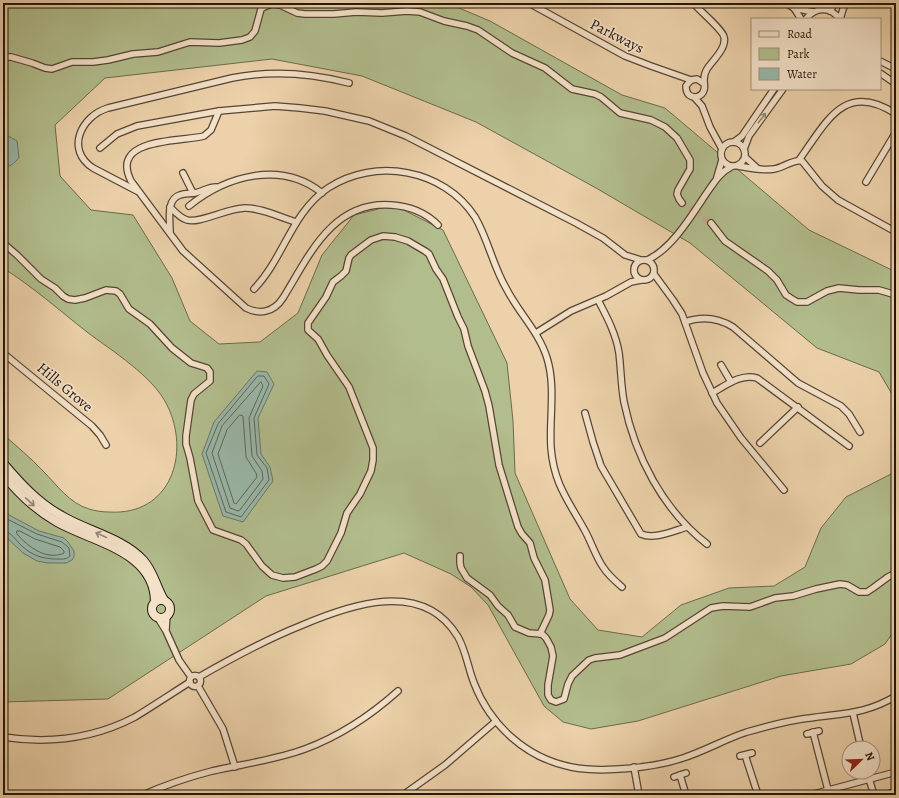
<svg xmlns="http://www.w3.org/2000/svg" width="899" height="798" font-family="Alegreya,serif">
	<rect width="100%" height="100%" fill="#ecd1aa"/>
	<filter id="stains"><feTurbulence type="fractalNoise" baseFrequency=".005" numOctaves="4"/><feColorMatrix values="0 0 0 0 .2 0 0 0 0 .09 0 0 0 0 .02 0 0 0 .5 -.17"/></filter>
	<radialGradient id="worn" r=".72"><stop offset=".6" stop-color="#630" stop-opacity="0"/><stop offset="1" stop-color="#630" stop-opacity=".3"/></radialGradient>
	<path fill="#b2bd8d" stroke="#6b6a4c" d="M 3,3 L 447,3 L 490,21 L 622,95 L 665,108 L 809,230 L 896,272 L 896,401 L 879,372 L 817,348 L 690,243 L 596,188 L 476,122 L 362,76 L 272,59 L 105,78 L 55,125 L 60,176 L 91,210 L 133,215 L 172,278 L 190,321 L 219,344 L 260,342 L 298,313 L 322,255 L 354,215 L 394,205 L 443,230 L 507,363 L 513,421 L 515,473 L 570,599 L 598,630 L 642,637 L 681,605 L 729,588 L 774,586 L 805,567 L 821,528 L 846,497 L 895,472 L 896,467 L 896,628 L 885,644 L 851,664 L 781,676 L 638,721 L 591,729 L 563,722 L 544,706 L 488,605 L 471,587 L 451,574 L 404,553 L 266,596 L 108,699 L 3,702 L 3,434 C 16,446 31,458 43,471 C 57,485 69,503 89,509 C 95,511 103,512 109,512 C 171,516 191,453 167,405 C 153,376 112,351 87,332 C 59,310 33,287 3,268 Z"/>
	<g fill="#99b7a8" stroke="#6a776a">
		<path d="M 3,133 L 17,141 L 19,158 C 14,163 10,168 3,166 Z"/>
		<polygon points="257,371 267,372 274,384 258,418 261,454 270,467 273,481 243,522 223,516 202,454 214,422"/>
		<polygon points="3,507 9,515 39,531 64,538 68,542 74,551 74,557 72,560 66,563 48,563 37,561 23,553 3,534"/>
	</g>
	<g fill="none" stroke-linecap="round" stroke-linejoin="round">
		<g stroke="#5e665a" stroke-width="1">
			<polygon points="258,376 264,376 269,384 254,418 257,455 267,468 269,480 241,517 226,512 206,453 218,424"/>
			<polygon points="261,382 263,386 249,418 252,456 262,471 263,479 240,510 238,511 230,508 212,453 222,426"/>
			<polygon points="240,415 243,416 246,457 256,473 257,477 236,504 234,503 218,454 227,430"/>
			<path d="M 3,515 L 7,519 L 37,534 L 62,542 L 69,548 L 70,556 C 66,560 61,559 56,559 C 43,559 31,555 22,546 C 16,541 11,531 3,531"/>
			<path d="M 17,531 L 20,531 L 35,539 L 60,547 L 64,551 L 64,553 C 47,561 28,547 17,534 Z"/>
		</g>
		<polyline stroke="#c4ac8a" stroke-width="5.5" stroke-dasharray="5.5 3" stroke-linecap="butt" points="682,203 711,223"/>
		<defs>
			<g id="street">
				<polyline points="529,3 625,56 651,66 691,80"/>
				<path d="M 693,3 C 699,10 723,30 724,37 C 727,48 712,61 707,69 C 701,79 706,83 704,90 C 702,97 694,99 689,95 C 686,92 686,89 686,86 L 691,80 L 697,79 L 703,83"/>
				<polyline points="786,3 794,8 801,19"/>
				<polyline points="794,8 813,12"/>
				<polyline points="830,11 835,3"/>
				<path d="M 806,19 C 815,7 831,6 839,19"/>
				<polyline points="840,19 845,3"/>
				<polyline points="3,57 11,57 32,63 45,68 52,69 72,62 93,62 108,60 133,54 158,52 190,42 219,43 242,40 250,37 255,31 261,9 264,7 272,4 280,5 297,13 305,14 334,14 356,12 382,13 407,11 420,12 444,21 467,26 478,30 512,53 545,68 572,89 595,94 601,97 620,113 651,120 665,127 677,138 690,160 690,169 678,190 677,194 679,199 682,203"/>
				<polyline points="880,61 896,69"/>
				<polyline points="880,73 896,84"/>
				<polyline points="694,97 702,106 710,127 722,149"/>
				<path d="M 219,111 L 211,130 L 204,136 C 182,142 109,137 131,181 L 183,251 L 246,308 C 260,315 274,312 283,298 C 309,256 332,201 391,205 C 409,206 425,212 438,225"/>
				<circle cx="733" cy="154" r="12"/>
				<polyline points="734,142 742,136 774,89"/>
				<polyline points="100,148 117,134 137,126 219,111 275,106 300,108 325,111 369,121 406,136 576,223 603,238 625,255 641,260"/>
				<polyline points="744,149 749,136 783,89"/>
				<polyline points="745,157 757,168"/>
				<path d="M 799,160 C 826,123 844,80 896,114"/>
				<path d="M 738,166 C 750,168 762,171 774,169 C 783,168 793,159 802,161 L 822,186 L 838,200 L 896,232"/>
				<polyline points="183,173 193,193"/>
				<polyline points="717,177 722,160"/>
				<polyline points="866,182 896,132"/>
				<path d="M 137,191 L 93,168 C 65,150 81,116 108,108 L 232,78 C 271,70 310,73 349,83"/>
				<path d="M 189,206 C 226,176 281,160 322,193"/>
				<path d="M 170,207 C 175,212 180,218 187,220 C 199,224 228,208 245,208 C 262,208 279,217 296,222"/>
				<polyline points="711,223 725,241 768,271 777,280 786,295 797,302 807,302 827,291 839,288 859,290 879,290 896,295"/>
				<path d="M 170,232 C 170,220 166,199 180,195 C 185,193 190,194 195,193 C 203,191 209,187 216,187"/>
				<polyline points="3,243 17,255 41,279 55,288 63,296 68,299 75,300 85,298 106,290 116,291 120,294 129,309 150,324 172,348 191,363 207,368 210,372 210,381 194,394 191,400 186,436 186,444 190,458 198,501 213,530 241,540 246,544 262,566 272,575 283,578 295,577 316,569 322,566 327,561 341,533 347,513 360,494 371,471 373,460 373,448 349,387 327,355 318,339 308,330 308,323 326,297 333,282 341,276 346,271 349,258 351,255 371,240 383,236 395,237 408,241 425,251 429,254 436,269 443,279 458,317 464,329 468,346 485,391 489,406 499,465 518,527 522,534 530,543 534,558 545,580 550,610 549,615 540,634"/>
				<circle cx="644" cy="270" r="10"/>
				<path d="M 647,260 C 671,250 692,215 706,194 C 714,183 719,173 731,167"/>
				<polyline points="654,274 673,300 682,314 703,373 717,403 741,438 784,490"/>
				<path d="M 254,289 C 284,258 291,213 328,188 C 375,157 444,169 475,217 C 488,239 493,266 506,288 C 518,312 539,332 547,358 C 556,387 549,418 551,448 C 554,484 568,500 584,529 C 591,541 595,555 603,567 C 608,575 615,581 622,587"/>
				<path d="M 598,300 C 607,317 616,334 619,353 C 621,369 621,386 624,402 C 635,456 663,510 707,544"/>
				<path d="M 685,322 C 702,316 718,318 733,327 L 798,383 L 841,406 L 849,414 L 860,432"/>
				<polyline points="536,333 571,311 606,296 631,282 641,280"/>
				<polyline points="3,353 92,426 100,435 106,445"/>
				<polyline points="721,365 731,382"/>
				<path d="M 712,393 C 725,386 741,373 757,378 L 849,446"/>
				<path d="M 585,413 L 593,442 L 601,466 L 641,534 C 654,540 673,531 687,527"/>
				<polyline points="760,443 798,407"/>
				<polyline points="460,556 460,563 461,568 467,578 490,595 498,606 508,615 515,627 529,633 542,634 546,638 551,647 553,656 548,685 548,695 551,700 556,702 564,699 568,684 572,676 589,660 595,658 620,655 665,638 711,608 723,606 750,607 775,598 793,596 816,589 840,584 847,585 859,592 867,592 873,588 888,577 896,573"/>
				<polyline points="158,618 166,631 179,660 191,677"/>
				<polyline points="166,629 167,615"/>
				<circle cx="195" cy="681" r="5.5"/>
				<path d="M 199,677 C 232,658 265,640 300,626 C 349,605 423,578 458,637 C 466,651 468,668 474,683 C 490,725 526,758 571,767 C 602,773 653,768 683,758 C 705,751 725,739 747,732 C 768,726 789,720 810,718 C 844,713 866,714 896,696"/>
				<polyline points="198,686 223,729 235,767"/>
				<polyline points="853,713 861,748"/>
				<polyline points="813,732 828,790"/>
				<polyline points="807,734 819,731"/>
				<path d="M 3,737 C 49,744 93,739 135,717 C 153,706 171,694 190,682"/>
				<polyline points="745,755 758,795"/>
				<polyline points="740,756 752,753"/>
				<polyline points="634,767 639,795"/>
				<polyline points="867,772 874,795"/>
				<polyline points="680,775 686,795"/>
				<polyline points="674,777 686,773"/>
				<path d="M 143,795 C 165,785 189,777 212,771 C 243,764 275,760 305,749 C 340,736 370,716 398,691"/>
				<polyline points="403,795 445,765 496,721"/>
				<polyline points="810,795 896,772"/>
				<polyline points="884,795 896,792"/>
			</g>
			<g id="secondary">
				<path d="M 3,463 C 20,483 38,503 62,516 C 87,531 123,538 143,560 C 154,572 156,587 164,600"/>
				<path d="M 3,474 C 18,493 36,510 57,522 C 92,542 155,551 155,602"/>
				<circle cx="161" cy="609" r="9"/>
			</g>
		</defs>
		<use href="#street" stroke="#564534" stroke-width="8"/>
		<use href="#secondary" stroke="#24160c" stroke-width="10"/>
		<use href="#street" stroke="#f3e1c8" stroke-width="5.5"/>
		<use href="#secondary" stroke="#f3e1c8" stroke-width="8"/>
	</g>
	<defs><path id="oneway-shaft" d="M-6 0H5M1.5-3L5.5 0L1.5 3" fill="none" stroke-width="1.6" stroke-linecap="round" stroke-linejoin="round"/></defs>
	<g stroke="#968673">
		<use href="#oneway-shaft" transform="translate(762 118) rotate(-53)"/>
		<use href="#oneway-shaft" transform="translate(30 502) rotate(43)"/>
		<use href="#oneway-shaft" transform="translate(101 535) rotate(-155)"/>
	</g>
	<g text-anchor="middle" stroke-width="3.5" stroke-linejoin="round" paint-order="stroke">
		<g font-size="15" fill="#24160c" stroke="#f3e1c8">
			<text transform="translate(617 36) rotate(27)" y="5">Parkways</text>
			<text transform="translate(65 387) rotate(40)" y="5">Hills Grove</text>
		</g>
	</g>
	<rect width="899" height="798" fill="none" stroke="#ecd1aa" stroke-width="16"/>
	<rect x="4" y="4" width="891" height="790" fill="none" stroke="#24160c" stroke-width="2"/>
	<rect x="8" y="8" width="883" height="782" fill="none" stroke="#24160c"/>
	<rect x="751" y="18" width="130" height="72" fill="#f3e1c8" stroke="#a0907d"/>
	<rect x="759" y="31" width="20" height="6" fill="#f3e1c8" stroke="#a0907d"/>
	<text x="787" y="38" font-size="12" fill="#24160c">Road</text>
	<rect x="759" y="48" width="20" height="12" fill="#b2bd8d" stroke="#a0907d"/>
	<text x="787" y="58" font-size="12" fill="#24160c">Park</text>
	<rect x="759" y="68" width="20" height="12" fill="#99b7a8" stroke="#a0907d"/>
	<text x="787" y="78" font-size="12" fill="#24160c">Water</text>
	<g transform="translate(861 760) rotate(67)"><circle r="19" fill="#f3e1c8" stroke="#a0907d"/>
	<path d="M0-3L7 15L0 10L-7 15Z" fill="#8f2418"/>
	<text y="-6" font-size="11" font-weight="bold" text-anchor="middle" fill="#24160c">N</text>
	</g>
	<rect width="100%" height="100%" filter="url(#stains)"/>
	<rect width="100%" height="100%" fill="url(#worn)"/>
</svg>
